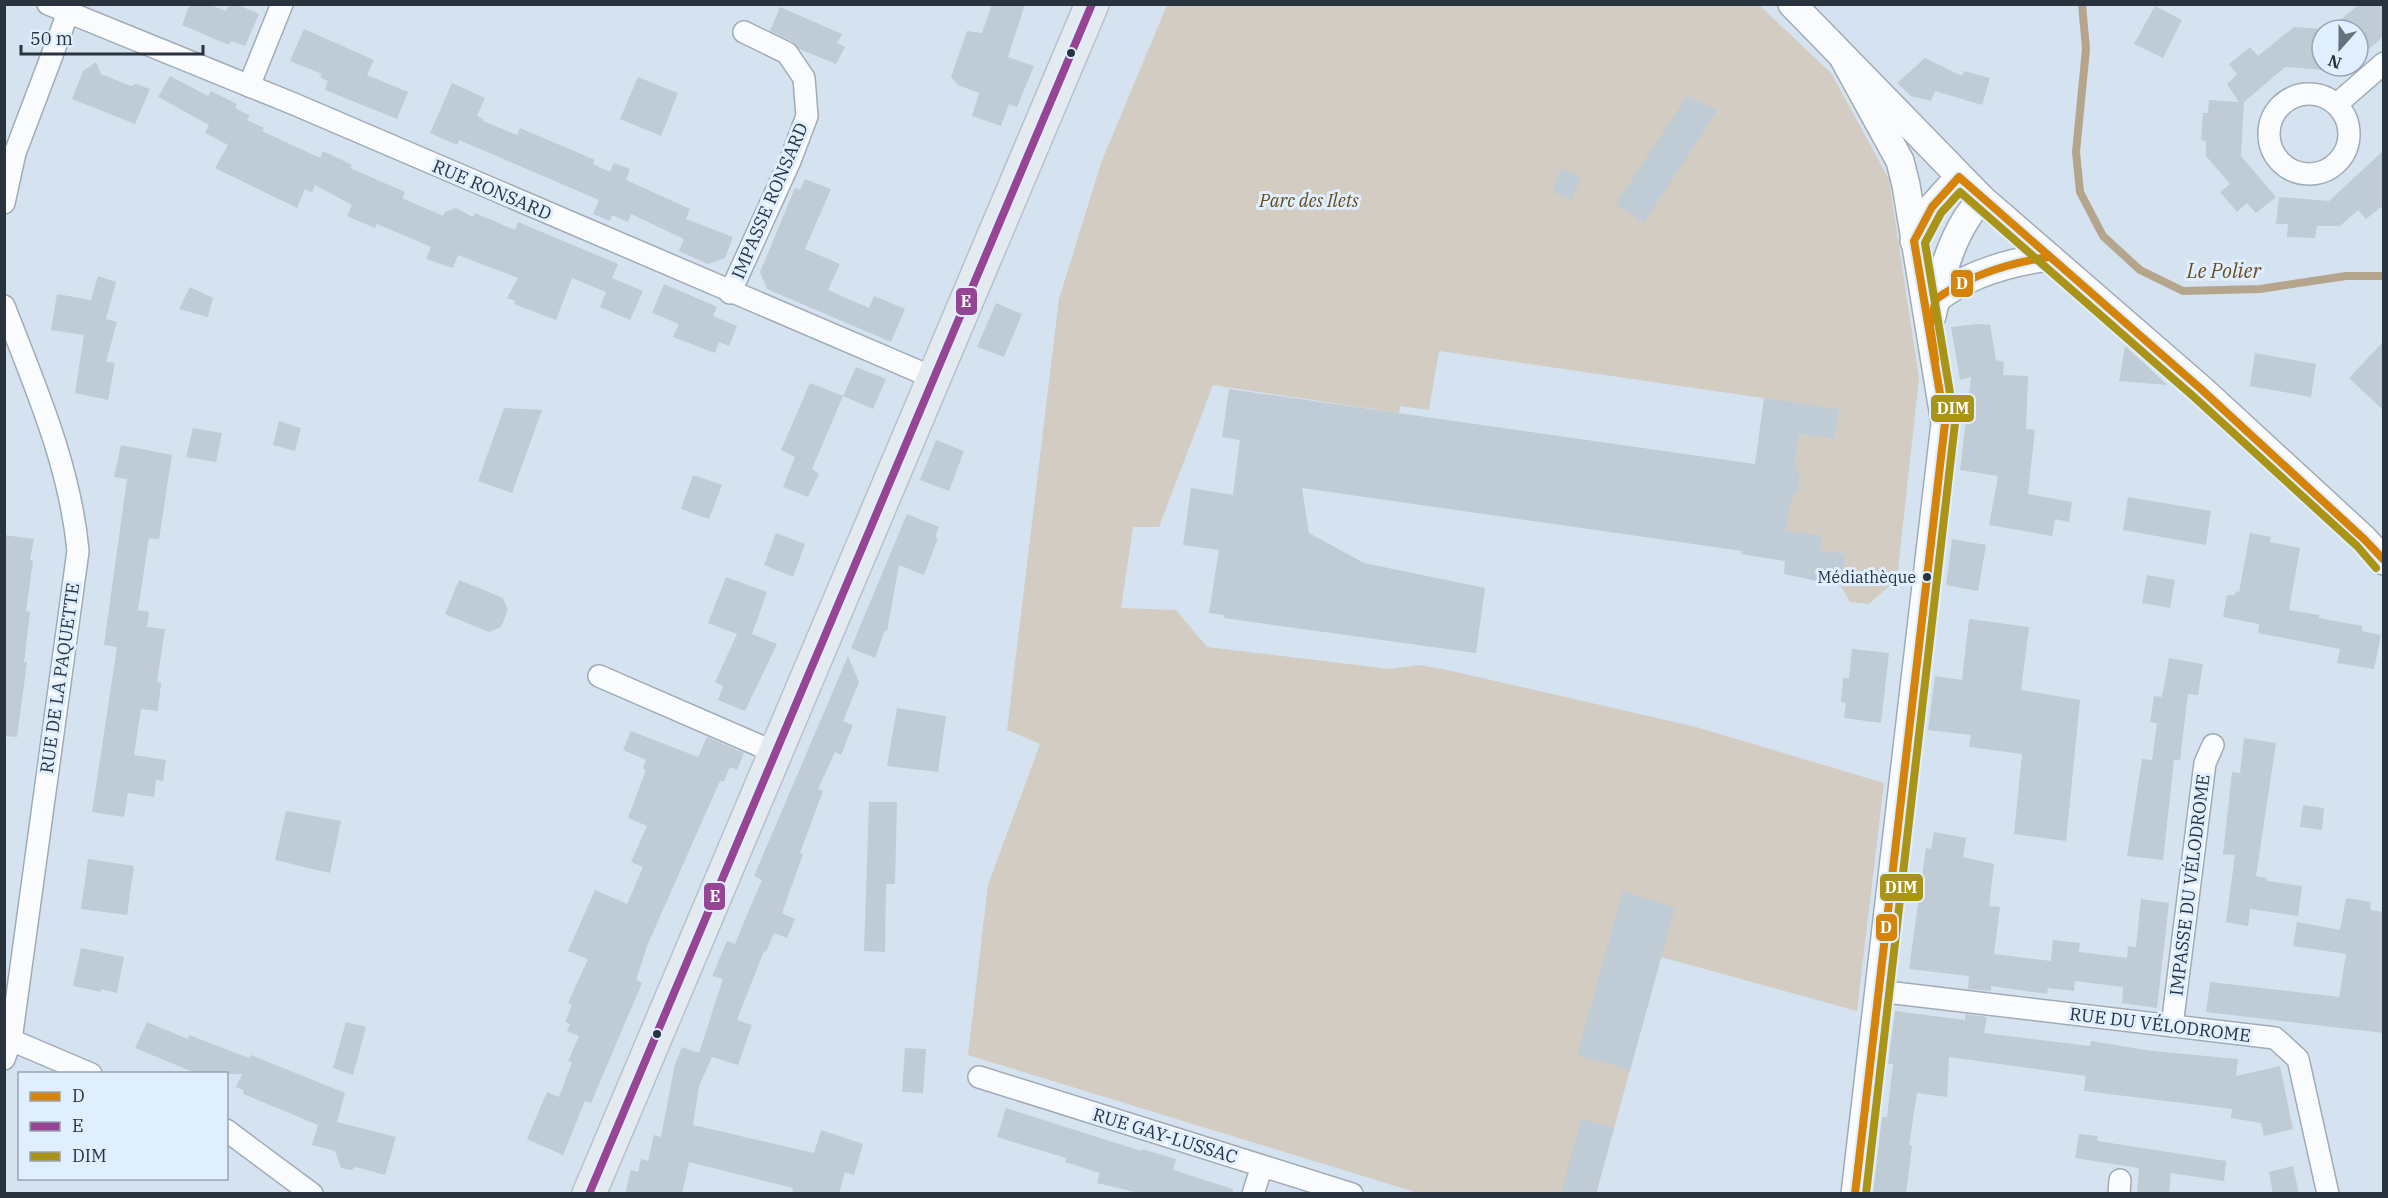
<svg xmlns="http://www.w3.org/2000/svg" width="2388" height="1198" font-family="'IBM Plex Serif',serif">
	<rect width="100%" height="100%" fill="#d5e3f1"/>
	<polygon fill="#d2ccc2" points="1167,5 1759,5 1831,73 1889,179 1919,378 1897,579 1869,604 1850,602 1841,586 1846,554 1820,550 1786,531 1790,497 1799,489 1800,475 1795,467 1799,434 1835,439 1839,409 1439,351 1429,410 1400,406 1399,413 1213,385 1159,527 1133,527 1121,608 1176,610 1207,647 1390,669 1419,665 1443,669 1696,727 1884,783 1857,1011 1661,957 1596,1194 1418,1193 968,1055 988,885 1040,744 1007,730 1059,299 1101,163"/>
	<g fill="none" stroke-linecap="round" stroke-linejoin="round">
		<polyline stroke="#b5a58d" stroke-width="8" points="2082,4 2086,49 2076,152 2080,192 2103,236 2140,270 2183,291 2260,289 2346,276 2384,276"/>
	</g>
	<g fill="#bfcbd5">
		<polygon points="190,4 208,4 226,11 230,4 236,4 259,14 245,46 231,41 229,45 182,25"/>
		<polygon points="992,4 1025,4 1008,57 1034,66 1017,107 1009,104 1001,126 972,116 979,93 958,85 951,77 967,31 982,33"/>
		<polygon points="2359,4 2384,4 2384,36 2364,53 2358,46 2358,30 2343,30 2337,23"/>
		<polygon points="2155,6 2182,20 2163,58 2134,44"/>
		<polygon points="780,7 842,34 837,43 845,47 836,64 799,49 793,42 770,31"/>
		<polygon points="2294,27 2338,30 2322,30 2322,66 2339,66 2338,71 2285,67 2244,102 2241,156 2276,197 2256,213 2247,203 2237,212 2220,192 2230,184 2206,156 2206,141 2201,140 2203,113 2208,113 2209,100 2239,102 2227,84 2237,74 2229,64 2250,47 2258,56"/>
		<polygon points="304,29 374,60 367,75 408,92 397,119 325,90 328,81 320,77 322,74 290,61"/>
		<polygon points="1925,58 1962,76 1964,71 1990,78 1982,105 1935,91 1931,101 1911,96 1897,83"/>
		<polygon points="96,62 101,74 131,86 136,84 150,89 135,124 72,99 83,71"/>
		<polygon points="170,76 208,96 211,91 237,104 235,108 250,116 247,120 264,128 262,131 320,158 323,151 352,165 350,168 405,192 402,198 443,216 445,212 456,208 473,217 475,213 515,230 518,222 618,264 612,278 643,291 630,320 600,307 607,290 606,292 572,278 556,320 514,304 515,301 507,298 518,278 458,255 453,268 426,259 431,247 377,224 375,228 347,216 352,205 315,185 312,193 305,189 297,208 215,168 228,145 205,133 209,125 158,97"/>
		<polygon points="638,77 678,93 661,136 620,119"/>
		<polygon points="452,83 485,98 477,116 484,119 483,121 517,135 520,128 595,160 593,164 610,172 614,163 630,169 626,180 690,209 686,219 733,237 725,258 708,264 679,251 684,239 631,214 628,222 612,215 610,221 593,214 599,200 459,140 457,145 430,133"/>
		<polygon points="1687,96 1717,110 1644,223 1616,204"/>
		<polygon points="2384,150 2384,205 2366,219 2358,210 2340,226 2317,226 2315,238 2287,237 2288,224 2276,224 2279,197 2329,201"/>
		<polygon points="1562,168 1581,178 1571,201 1552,191"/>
		<polygon points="805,179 831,189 805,249 840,264 828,290 869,308 874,296 905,309 891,342 767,289 760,272 795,188 800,190"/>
		<polygon points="98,276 116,282 106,319 117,322 106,362 115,363 108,400 75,393 84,335 51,330 57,294 91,300"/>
		<polygon points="664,284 717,307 713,316 737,326 729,346 719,342 715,353 673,337 679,324 652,313"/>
		<polygon points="190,287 213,298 208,317 179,309"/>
		<polygon points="996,303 1022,314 1004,357 977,347"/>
		<polygon points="1977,324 1990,325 1996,360 2004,362 2003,375 2028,376 2026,429 2035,430 2028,494 2072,502 2069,522 2055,519 2052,536 1989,525 1998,476 1960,470 1971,377 1960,380 1951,327"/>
		<polygon points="2384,341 2384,411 2349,378"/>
		<polygon points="2125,346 2146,365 2167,385 2119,381"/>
		<polygon points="2255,353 2316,364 2311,397 2250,386"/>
		<polygon points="856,367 886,379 873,409 843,396"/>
		<polygon points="810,383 843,396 812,469 819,474 808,497 783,487 795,457 781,450"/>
		<polygon points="1229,389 1755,464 1764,398 1839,409 1835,439 1799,434 1795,465 1800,475 1799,489 1790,502 1786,531 1822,536 1820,550 1846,554 1841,586 1784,574 1785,561 1741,554 1742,551 1302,488 1309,533 1364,563 1485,588 1476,653 1224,618 1224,615 1209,613 1219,550 1183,545 1191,488 1233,495 1240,440 1222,437"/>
		<polygon points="504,408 542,410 512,493 478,481"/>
		<polygon points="279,421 301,428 295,451 273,445"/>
		<polygon points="193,428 222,433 216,462 186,457"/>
		<polygon points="936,440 964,451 949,491 920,480"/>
		<polygon points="121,445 172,455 159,539 149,538 138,610 149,612 147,627 165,629 157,682 161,683 158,711 141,709 134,755 166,760 163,781 156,780 154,797 128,793 124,817 92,812 117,647 104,645 127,479 114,477"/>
		<polygon points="693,475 722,485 709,519 681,509"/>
		<polygon points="2128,497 2211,511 2206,545 2123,530"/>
		<polygon points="907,514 939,527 935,537 938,538 924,575 899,565 887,631 885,630 875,658 851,648"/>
		<polygon points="776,533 805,544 793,577 764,565"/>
		<polygon points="2250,533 2271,537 2270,542 2300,548 2289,610 2319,615 2319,618 2362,626 2362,631 2381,635 2374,669 2337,663 2340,649 2258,633 2259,624 2223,617 2227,595 2235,595 2236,591 2239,592"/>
		<polygon points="4,535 34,539 30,560 33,561 26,611 30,612 24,662 27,662 17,737 4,736"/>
		<polygon points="1952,539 1986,545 1978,591 1946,585"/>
		<polygon points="2147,575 2175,580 2170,608 2142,603"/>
		<polygon points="726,577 767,592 752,634 777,644 745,711 718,700 723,686 715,682 737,634 708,623"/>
		<polygon points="459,580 503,598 508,610 501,627 489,632 445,614"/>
		<polygon points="1969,619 2029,627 2021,690 2080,700 2066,841 2014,834 2022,754 1969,747 1971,735 1928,730 1935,676 1962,680"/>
		<polygon points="1852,649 1889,653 1881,723 1844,718 1846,703 1841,702 1843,678 1849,678"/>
		<polygon points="848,656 859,682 843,721 853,725 841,755 835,752 818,789 823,791 800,853 803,854 782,913 795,919 787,938 774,933 766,952 764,951 737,1020 752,1025 738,1065 712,1057 699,1086 693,1125 814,1153 821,1130 863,1144 854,1175 845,1172 839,1194 792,1194 793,1188 689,1162 682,1194 625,1194 631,1170 638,1172 641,1159 648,1161 654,1135 661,1137 675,1064 682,1047 699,1053 723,979 712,976 727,941 735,944 749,910 762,880 754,876"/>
		<polygon points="2169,658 2203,664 2198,695 2188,694 2180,760 2174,760 2163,860 2127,856 2142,759 2152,760 2157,723 2150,722 2154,696 2162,697"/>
		<polygon points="897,708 946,716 938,772 887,766"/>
		<polygon points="631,731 698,757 707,737 744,753 737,770 730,767 724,781 720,781 647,946 636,980 642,983 591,1103 585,1101 563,1155 527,1139 547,1092 559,1097 572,1062 568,1061 579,1036 567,1031 570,1024 565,1022 572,1005 568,1003 588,959 568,951 595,890 627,904 643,867 631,862 647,826 628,818 646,770 643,768 646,760 623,750"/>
		<polygon points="2244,738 2276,743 2256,876 2267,878 2267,881 2302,886 2298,916 2250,909 2248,926 2226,922 2235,855 2223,854 2232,772 2240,773"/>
		<polygon points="869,802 897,802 895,884 886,884 885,952 864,951"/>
		<polygon points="2303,805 2324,808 2322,830 2300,827"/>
		<polygon points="286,811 341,821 330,873 275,860"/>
		<polygon points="1934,832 1966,838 1963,857 1994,864 1989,906 2000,907 1994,954 2051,961 2053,940 2080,943 2079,952 2127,958 2128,946 2136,947 2141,899 2169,903 2157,1008 2122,1003 2123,987 2075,981 2074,991 2048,988 2047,994 1991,986 1991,991 1968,989 1969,976 1909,969 1926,848 1931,849"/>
		<polygon points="88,859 134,866 127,915 81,909"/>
		<polygon points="1623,891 1675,908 1630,1070 1577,1055"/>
		<polygon points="2346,898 2371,902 2370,910 2384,912 2384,1033 2206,1012 2210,982 2339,997 2346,954 2293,946 2297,922 2340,930"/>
		<polygon points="81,948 124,957 117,993 101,989 101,992 73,986"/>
		<polygon points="1895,1011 1965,1020 1965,1014 1987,1017 1984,1033 2090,1046 2091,1041 2152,1051 2238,1059 2236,1076 2280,1066 2293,1129 2264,1136 2261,1123 2231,1118 2232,1109 2084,1091 2086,1076 1949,1057 1947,1097 1917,1093 1909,1145 1912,1146 1906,1194 1873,1194 1882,1117 1887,1117 1893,1064 1888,1064"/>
		<polygon points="147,1022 188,1039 189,1035 249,1058 251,1055 345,1093 337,1122 396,1137 385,1175 356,1167 351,1170 341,1168 335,1151 312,1145 318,1125 243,1094 244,1090 236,1087 242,1074 198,1074 135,1048"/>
		<polygon points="346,1022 366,1027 353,1075 333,1068"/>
		<polygon points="905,1048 926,1049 923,1093 902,1092"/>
		<polygon points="1006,1108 1141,1151 1142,1149 1176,1159 1173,1170 1233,1189 1233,1194 1143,1194 1097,1183 1100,1173 1065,1162 1066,1158 997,1137"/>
		<polygon points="1581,1119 1614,1128 1596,1194 1561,1194"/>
		<polygon points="2079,1134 2098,1136 2097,1141 2226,1161 2224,1181 2171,1173 2169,1194 2137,1194 2139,1168 2075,1158"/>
		<polygon points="2293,1166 2299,1194 2273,1194 2269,1172"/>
	</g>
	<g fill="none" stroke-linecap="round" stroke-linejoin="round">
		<defs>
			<g id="minor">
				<polyline points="48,4 294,104 934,378"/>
				<polyline points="249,86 282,4"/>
				<circle cx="2309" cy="134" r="40"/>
				<polyline points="2337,104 2384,63"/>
				<polyline points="4,203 15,153 68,13"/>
				<polyline points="730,293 790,161 807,116 804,78 787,53 744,32"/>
				<path d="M 4,306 C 35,386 70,465 78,551 L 11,1040 L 4,1059"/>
				<polyline points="599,676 774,752"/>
				<polyline points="1878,991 2275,1038 2298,1059 2328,1194"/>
				<polyline points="2172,1026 2205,763 2213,745"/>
				<polyline points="11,1040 91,1074"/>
				<polyline points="979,1077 1352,1194"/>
				<polyline points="226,1130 312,1194"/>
				<polyline points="1253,1194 1262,1166"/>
				<polyline points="2119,1194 2120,1180"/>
			</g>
			<g id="tertiary">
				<polyline points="1792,4 1982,199 2201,389 2364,539 2384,561"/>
				<polyline points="1844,59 1900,161 1906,185 1945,423 1855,1194"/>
				<polyline points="1914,241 1932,207 1959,177"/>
				<path d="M 1936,299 C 1968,274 2010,262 2049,257"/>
				<path d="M 1932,316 C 1941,276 1953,228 1982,199"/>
			</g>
			<polyline id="primary" points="589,1194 1092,4"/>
		</defs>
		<use href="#minor" stroke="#a0abb6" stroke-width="24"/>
		<use href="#tertiary" stroke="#a0abb6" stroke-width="30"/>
		<use href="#primary" stroke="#b9c0c8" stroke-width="36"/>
		<use href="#minor" stroke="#f9fbfd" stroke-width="21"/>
		<use href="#tertiary" stroke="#f9fbfd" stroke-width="27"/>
		<use href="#primary" stroke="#e3ebf1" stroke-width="33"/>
		<defs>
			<g id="bus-1">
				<path d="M 1935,359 L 1930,326 L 1936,299 C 1970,275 2008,263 2049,257"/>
				<polyline points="1855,1194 1945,423 1914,241 1932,207 1959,177 2201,389 2364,539 2384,560"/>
			</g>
			<polyline id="bus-2" points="589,1194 1092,4"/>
			<polyline id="bus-3" points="1866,1194 1955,423 1925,243 1941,213 1960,192 2194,397 2357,546 2376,568"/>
		</defs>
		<use href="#bus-1" stroke="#dfefff" stroke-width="12"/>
		<use href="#bus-2" stroke="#dfefff" stroke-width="12"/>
		<use href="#bus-3" stroke="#dfefff" stroke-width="12"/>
		<use href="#bus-1" stroke="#d58409" stroke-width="8"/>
		<use href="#bus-2" stroke="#954593" stroke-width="8"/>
		<use href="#bus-3" stroke="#a99418" stroke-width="8"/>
	</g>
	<g fill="#29333d" stroke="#dfefff" stroke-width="2">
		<circle cx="1071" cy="53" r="5"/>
		<circle cx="1927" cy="577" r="5"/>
		<circle cx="657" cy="1034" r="5"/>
	</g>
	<g text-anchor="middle" stroke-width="6" stroke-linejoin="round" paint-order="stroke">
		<g font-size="16" fill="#29333d" stroke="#dfefff" text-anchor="end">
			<text x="1916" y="583">Médiathèque</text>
		</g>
		<g font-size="18" fill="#29333d" stroke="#dfefff">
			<text transform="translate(492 190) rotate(23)" y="6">RUE RONSARD</text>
			<text transform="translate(770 201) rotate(-67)" y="6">IMPASSE RONSARD</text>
			<text transform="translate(60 678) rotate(-82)" y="6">RUE DE LA PAQUETTE</text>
			<text transform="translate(2190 885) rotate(-83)" y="6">IMPASSE DU VÉLODROME</text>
			<text transform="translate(2160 1025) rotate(7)" y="6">RUE DU VÉLODROME</text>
			<text transform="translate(1165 1136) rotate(17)" y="6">RUE GAY-LUSSAC</text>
		</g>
		<g font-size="18" font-style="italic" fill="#684918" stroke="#dfefff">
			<text x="1309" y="207">Parc des Ilets</text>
		</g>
		<g font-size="20" font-style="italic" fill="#6c4d1d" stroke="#dfefff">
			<text x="2224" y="278">Le Polier</text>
		</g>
	</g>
	<g stroke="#dfefff" stroke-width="2">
		<rect x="1950" y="269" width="24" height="29" rx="6" fill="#d58409"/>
		<rect x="955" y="287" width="23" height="29" rx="6" fill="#954593"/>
		<rect x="1930" y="394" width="45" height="29" rx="6" fill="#a99418"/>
		<rect x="1879" y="873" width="45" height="29" rx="6" fill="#a99418"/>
		<rect x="703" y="882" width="23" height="29" rx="6" fill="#954593"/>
		<rect x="1875" y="913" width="23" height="29" rx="6" fill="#d58409"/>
	</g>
	<g font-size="16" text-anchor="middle" font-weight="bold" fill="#fff">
		<text x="1962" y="289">D</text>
		<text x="966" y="307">E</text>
		<text x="1953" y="414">DIM</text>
		<text x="1901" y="893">DIM</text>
		<text x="715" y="902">E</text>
		<text x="1886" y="933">D</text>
	</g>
	<rect width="2388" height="1198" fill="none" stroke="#29333d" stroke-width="12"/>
	<rect x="18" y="1072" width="210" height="108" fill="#dfefff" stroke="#96a4b1" stroke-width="1.5"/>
	<rect x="30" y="1092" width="30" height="9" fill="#d58409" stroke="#96a4b1" stroke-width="1.5"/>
	<text x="72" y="1102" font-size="18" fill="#29333d">D</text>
	<rect x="30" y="1122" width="30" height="9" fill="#954593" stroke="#96a4b1" stroke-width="1.5"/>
	<text x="72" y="1132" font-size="18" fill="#29333d">E</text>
	<rect x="30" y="1152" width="30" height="9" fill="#a99418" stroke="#96a4b1" stroke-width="1.5"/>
	<text x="72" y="1162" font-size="18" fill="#29333d">DIM</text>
	<g transform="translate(2340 48) rotate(201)"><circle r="28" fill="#dfefff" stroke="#96a4b1" stroke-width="1.5"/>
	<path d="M0-4.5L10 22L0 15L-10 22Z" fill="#65717c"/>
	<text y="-9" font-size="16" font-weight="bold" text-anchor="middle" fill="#29333d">N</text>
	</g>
	<path d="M21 45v9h182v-9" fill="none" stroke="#29333d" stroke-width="3"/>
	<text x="30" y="45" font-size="18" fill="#29333d" stroke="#dfefff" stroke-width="4.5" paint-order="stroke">50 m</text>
</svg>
